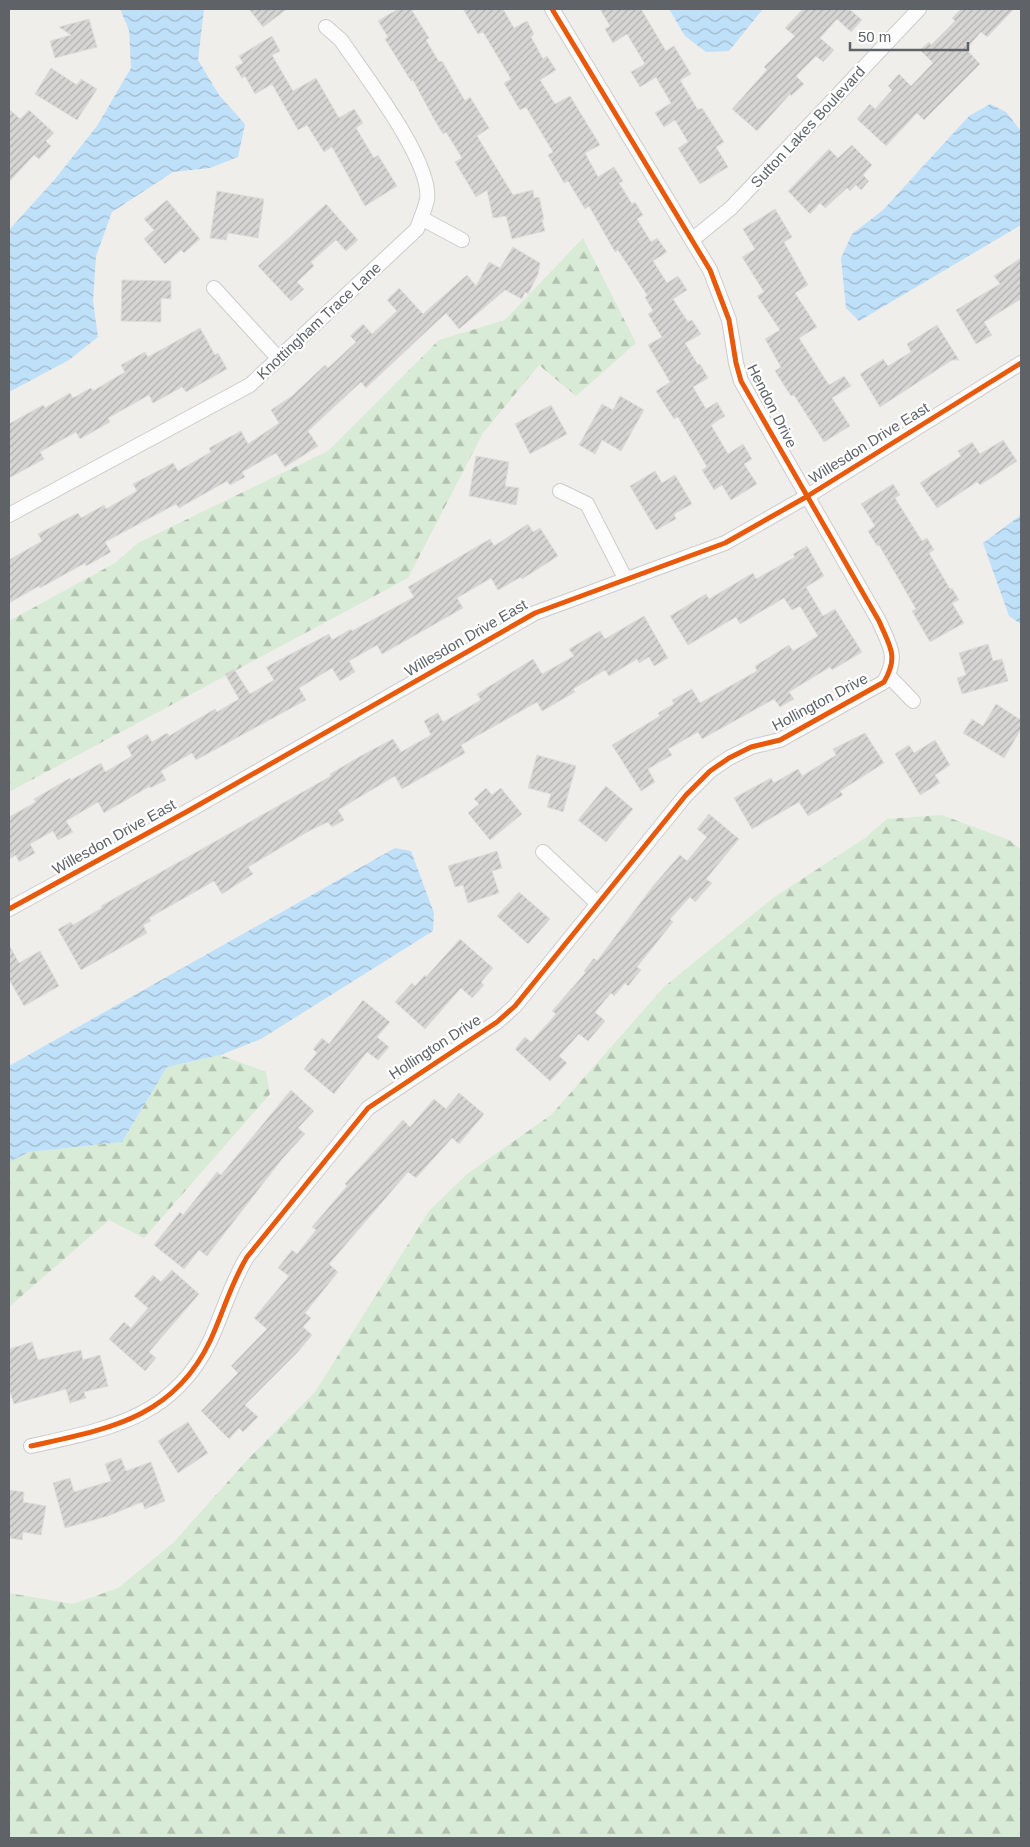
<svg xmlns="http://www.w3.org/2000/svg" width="1030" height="1847" font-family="Arial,sans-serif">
	<defs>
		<pattern id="forest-firs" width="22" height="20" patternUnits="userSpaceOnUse" patternTransform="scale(1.25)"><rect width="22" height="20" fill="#d8ebd6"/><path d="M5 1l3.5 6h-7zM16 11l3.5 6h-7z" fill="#b2c2b1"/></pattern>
		<pattern id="water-waves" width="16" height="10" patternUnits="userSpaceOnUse" patternTransform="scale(1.25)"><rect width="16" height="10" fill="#bfe0f9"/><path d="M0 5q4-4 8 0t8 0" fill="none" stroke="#9eb9cd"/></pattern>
		<pattern id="building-hatch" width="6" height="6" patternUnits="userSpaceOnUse" patternTransform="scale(1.25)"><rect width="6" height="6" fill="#d6d5d3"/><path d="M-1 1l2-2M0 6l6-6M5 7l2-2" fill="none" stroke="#b1b0af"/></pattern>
	</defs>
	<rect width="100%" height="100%" fill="#efeeea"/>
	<g fill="url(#forest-firs)">
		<polygon points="583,238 636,343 576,396 539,365 483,433 408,578 9,792 9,621 115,563 138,543 328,451 439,340 505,320"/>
		<polygon points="942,815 1009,840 1021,850 1021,1838 9,1838 9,1593 73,1604 118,1588 173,1543 250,1457 315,1392 429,1211 467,1174 551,1115 664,987 773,898 865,838 887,819"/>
		<polygon points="220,1055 266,1072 270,1094 144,1238 109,1220 9,1307 9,1162 29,1152 122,1142 167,1067"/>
	</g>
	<g fill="url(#water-waves)">
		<polygon points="120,9 204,9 198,60 219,95 245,124 238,157 210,168 173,172 112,212 96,256 93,301 98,337 69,360 9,392 9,230 55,179 97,126 131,68 129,30"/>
		<polygon points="669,9 763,9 729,51 706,52 685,36"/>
		<polygon points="990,104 1006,112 1021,131 1021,225 859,321 846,308 841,258 852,234 883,210 969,116"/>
		<polygon points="1021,515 1021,624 1009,616 983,543"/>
		<polygon points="395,848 411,851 434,913 433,931 261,1039 220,1055 167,1067 122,1142 29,1152 9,1162 9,1066"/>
	</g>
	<g fill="url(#building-hatch)" stroke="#deddd9">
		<polygon points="249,9 287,9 263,27"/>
		<polygon points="398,9 411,9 429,38 426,40 439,62 442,61 465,101 470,97 489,128 477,136 513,195 533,190 534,198 539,197 544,219 542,220 545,231 512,239 506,216 493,218 487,190 476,197 455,162 462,158 446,132 443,134 434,119 413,80 411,81 385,39 388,37 378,21"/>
		<polygon points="463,9 503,9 514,28 527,21 534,34 531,37 543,59 547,56 556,70 540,80 555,104 570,96 600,145 585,153 598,177 614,167 623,181 619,183 632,204 635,202 643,215 637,219 651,242 657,238 667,252 653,261 667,283 678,276 687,290 673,299 688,322 692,320 701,334 685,343 698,365 700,364 708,378 693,387 706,409 717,402 725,416 711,425 728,454 743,444 752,459 744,464 757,484 731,500 722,485 714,490 702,470 707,467 678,417 674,419 656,391 670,382 648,345 662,337 648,314 653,311 645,297 647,295 618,250 615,252 589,206 585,209 568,181 564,183 548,155 553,152 526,107 520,110 504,83 511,79 483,32 478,34"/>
		<polygon points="600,9 641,9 666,51 674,46 691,74 680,80 698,110 702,108 724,142 716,147 728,167 700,184 678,148 688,142 675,120 664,127 655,113 671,103 656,77 640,87 631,72 645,64 627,34 613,43 605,29 610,26"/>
		<polygon points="803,9 849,9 862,20 851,32 837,19 820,38 834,50 823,62 816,56 796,76 804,84 791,96 790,94 757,131 732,109 767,70 764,67 795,36 785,28"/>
		<polygon points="961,9 1014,9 987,37 981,32 966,49 980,64 924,120 917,113 886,146 857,119 870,104 875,109 892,90 888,86 899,74 911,86 933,63 920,50 929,42 931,45 955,21 952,18"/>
		<polygon points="89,19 97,47 55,58 50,41 71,35 59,27"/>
		<polygon points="272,36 280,51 272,55 293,91 316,78 339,118 354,109 363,123 356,128 374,158 378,155 397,186 365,206 332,147 324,152 307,125 298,130 272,84 255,94 245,76 242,78 235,67 243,63 239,56"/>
		<polygon points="51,68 77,85 81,79 97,89 77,120 35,94"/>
		<polygon points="9,109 20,119 29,110 54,133 46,141 51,146 39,159 34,155 9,182"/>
		<polygon points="852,145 872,165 863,175 869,181 861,190 856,185 850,191 847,188 825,208 820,203 810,214 788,191 829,149 838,158"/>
		<polygon points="217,191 264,199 258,238 228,233 226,240 210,238"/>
		<polygon points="167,200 200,239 184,253 181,250 165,264 144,239 154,230 144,219"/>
		<polygon points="326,204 358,240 346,251 336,240 311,262 314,266 297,282 304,289 291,301 258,266"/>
		<polygon points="775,209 792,237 784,242 808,285 795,293 817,327 799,338 829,385 844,376 851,386 832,398 850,426 824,442 794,395 791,396 775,371 781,367 765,339 780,330 757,296 764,292 742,257 755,249 743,229"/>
		<polygon points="513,247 540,263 538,274 528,294 525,292 522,299 505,290 459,329 446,313 366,388 361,382 308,431 318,446 285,467 276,453 242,472 245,477 230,485 227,481 179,508 176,504 105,542 111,552 86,566 85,563 40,588 39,586 9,603 9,560 42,541 38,534 78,513 81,518 104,505 106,509 137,491 133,484 173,463 178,471 211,452 209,448 241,431 248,444 279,423 271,410 292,396 325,365 328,368 356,342 350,336 363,324 372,334 397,311 387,300 399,288 423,314 467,275 476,286 489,262 500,268"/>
		<polygon points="1021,258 1021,299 984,322 992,335 976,344 956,310 1000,284 994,276"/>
		<polygon points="122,280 171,281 171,299 161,298 161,322 121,321"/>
		<polygon points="937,325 959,360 952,360 880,407 860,374 883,359 888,366 911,352 907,344"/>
		<polygon points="200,328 215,355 218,353 227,369 186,392 182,387 153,403 149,395 108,418 110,422 80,439 76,432 40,452 44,459 9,478 9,424 43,405 45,408 70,393 73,398 91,388 93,391 125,372 121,365 145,352 148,357"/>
		<polygon points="620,396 644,410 621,451 602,440 595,454 579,445 602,404 613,410"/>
		<polygon points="551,405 567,434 530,454 515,424"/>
		<polygon points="1003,440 1017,461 980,485 977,482 937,508 920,483 961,456 958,451 972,442 980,454"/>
		<polygon points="476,456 509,462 505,486 519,488 516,505 469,496"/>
		<polygon points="655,471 662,483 675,475 692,504 674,514 676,519 656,530 630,486"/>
		<polygon points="893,484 900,495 895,498 922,541 927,538 934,550 929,553 950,589 952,588 959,600 952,603 964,623 930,642 912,611 916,609 879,545 877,546 868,531 875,526 861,504"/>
		<polygon points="528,524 533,532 540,528 558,556 522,579 521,577 498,590 491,578 457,598 463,608 382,654 377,645 349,661 355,672 340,681 332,668 299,688 306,700 196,760 192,753 161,771 166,780 150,788 150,786 104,813 98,802 66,821 73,832 58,840 53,831 30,844 35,853 19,862 16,855 9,859 9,817 36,802 34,799 70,778 71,780 101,763 105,772 132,756 127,746 147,734 152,742 167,733 169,736 215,709 217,712 239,699 225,674 234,669 250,694 274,680 266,667 329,634 332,640 351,629 352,631 414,597 408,587 490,539 494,546"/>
		<polygon points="807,546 824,576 806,587 823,616 835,609 862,652 832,670 830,667 789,692 794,699 780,707 774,699 702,739 698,732 668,749 672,755 648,769 655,782 641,791 612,745 660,716 658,713 674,704 672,700 692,689 700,703 757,671 755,666 789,645 793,651 818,636 800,606 792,610 784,598 740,624 736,617 688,645 670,616 706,594 709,599 753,573 756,579 795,557 793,554"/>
		<polygon points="644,616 668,658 654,666 649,657 639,663 637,659 609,676 605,670 573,689 575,692 542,711 537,702 461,745 465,753 402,789 395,776 338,810 344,820 332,827 328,822 309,831 248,867 253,874 222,894 214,881 149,918 151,921 143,925 147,933 81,970 58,929 71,922 73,925 102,908 101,906 331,776 330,774 366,753 393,739 401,752 431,735 424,721 438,713 443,722 481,700 477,694 533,659 542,674 574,656 569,649 600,631 605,639"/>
		<polygon points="988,644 993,661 1002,659 1008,681 962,694 957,678 966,675 959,653"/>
		<polygon points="996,704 1021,720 1021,729 1004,758 963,733 972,719 983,726"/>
		<polygon points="865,733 884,763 840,791 843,795 808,816 799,802 752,829 734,798 771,778 774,783 798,769 802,776 836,755 833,749"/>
		<polygon points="935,740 950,765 935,775 940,783 920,795 895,754 909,745 914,753"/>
		<polygon points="537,755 576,766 563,812 547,807 551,794 528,788"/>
		<polygon points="606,786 633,809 606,842 578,820"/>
		<polygon points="486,788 492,795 501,788 522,814 490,840 468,813 479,804 474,799"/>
		<polygon points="709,814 739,839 706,879 712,883 695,902 690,897 670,919 673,922 637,967 641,970 628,986 625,983 614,996 611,993 595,1012 605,1021 588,1041 579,1034 559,1056 567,1063 550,1081 515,1049 525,1037 531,1042 556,1014 552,1011 586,972 584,971 594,958 597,961 653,886 680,855 687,861 707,837 697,829"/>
		<polygon points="497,851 502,868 492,871 499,893 468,903 463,885 455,887 448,866"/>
		<polygon points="519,892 550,919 528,944 497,916"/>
		<polygon points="460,939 493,968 481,982 484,985 472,998 461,988 425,1029 395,1002 412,983 415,986 425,975 426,977"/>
		<polygon points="9,945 19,963 40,951 59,986 24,1006 9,979"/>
		<polygon points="363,1000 390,1022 377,1037 389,1047 378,1060 367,1052 334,1094 304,1069 317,1053 313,1049 322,1038 329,1044"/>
		<polygon points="291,1090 314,1111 298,1128 305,1134 282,1159 207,1256 199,1250 184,1269 154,1245 180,1212 183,1215 217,1172 221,1175"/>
		<polygon points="459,1093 484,1114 459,1144 452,1138 416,1178 408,1172 329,1264 338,1272 305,1313 311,1318 303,1327 312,1335 297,1353 245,1405 258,1417 243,1432 239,1428 229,1439 201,1411 238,1373 231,1366 267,1329 254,1318 289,1276 278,1268 292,1250 297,1254 316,1230 312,1227 347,1186 345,1184 403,1120 410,1127 434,1099 446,1109"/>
		<polygon points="172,1270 199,1294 149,1352 156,1358 145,1371 109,1339 124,1322 131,1328 148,1308 134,1296 153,1275 161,1282"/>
		<polygon points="32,1342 38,1360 81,1350 83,1360 100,1355 108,1386 84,1392 86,1398 70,1403 66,1389 14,1404 9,1389 9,1349"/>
		<polygon points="188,1422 208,1453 178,1473 158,1441"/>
		<polygon points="121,1458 126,1471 151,1462 165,1501 145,1509 142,1502 108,1516 65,1528 53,1483 70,1478 74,1492 111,1481 105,1464"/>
		<polygon points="9,1490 24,1492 23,1502 46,1506 41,1535 23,1532 22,1540 9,1538"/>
	</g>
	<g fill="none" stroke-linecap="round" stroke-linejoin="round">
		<defs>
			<g id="street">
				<polyline points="421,218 462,240"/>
				<polyline points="692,240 731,208 919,9"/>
				<polyline points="214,288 279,359"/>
				<polyline points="560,491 587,504 625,578"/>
				<path d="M 9,515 L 250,385 L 417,229 C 420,220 425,209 427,200 C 433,162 363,73 341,40 L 326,27"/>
				<polyline points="888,675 913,701"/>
				<polyline points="543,852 598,904"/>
				<polyline points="9,909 188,811 535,613 725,543 806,497 1021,363"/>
				<path d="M 31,1446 C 107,1429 173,1419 210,1341 C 223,1313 231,1283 247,1257 L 368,1108 L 497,1022 L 515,1006 L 686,795 L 710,771 L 729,758 L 751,747 L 780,740 L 884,682 C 899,656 890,647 879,621 L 741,381 L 736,363 L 729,320 L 710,270 L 552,9"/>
			</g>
		</defs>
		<use href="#street" stroke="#cbcccc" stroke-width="16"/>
		<use href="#street" stroke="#fdfcfc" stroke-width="14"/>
		<defs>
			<g id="cycleway">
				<polyline points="9,909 188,811 535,613 725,543 806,497 1021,363"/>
				<path d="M 31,1446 C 107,1429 173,1419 210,1341 C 223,1313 231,1283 247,1257 L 368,1108 L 497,1022 L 515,1006 L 686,795 L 710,771 L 729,758 L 751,747 L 780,740 L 884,682 C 899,656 890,647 879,621 L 741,381 L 736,363 L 729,320 L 710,270 L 552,9"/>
			</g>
		</defs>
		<use href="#cycleway" stroke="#fff" stroke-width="8"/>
		<use href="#cycleway" stroke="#e8590c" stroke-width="5"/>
	</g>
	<g text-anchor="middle" stroke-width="4.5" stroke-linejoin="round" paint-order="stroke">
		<g font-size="15" fill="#5f6368" stroke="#fff">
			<text transform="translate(808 127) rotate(-47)" y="5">Sutton Lakes Boulevard</text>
			<text transform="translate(319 321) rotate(-43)" y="5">Knottingham Trace Lane</text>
			<text transform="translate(772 406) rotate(63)" y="5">Hendon Drive</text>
			<text transform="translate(869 443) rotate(-32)" y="5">Willesdon Drive East</text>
			<text transform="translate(466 638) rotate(-30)" y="5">Willesdon Drive East</text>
			<text transform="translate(820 702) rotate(-28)" y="5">Hollington Drive</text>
			<text transform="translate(114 837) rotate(-29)" y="5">Willesdon Drive East</text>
			<text transform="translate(435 1047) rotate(-33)" y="5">Hollington Drive</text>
		</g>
	</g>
	<rect width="1030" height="1847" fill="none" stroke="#5f6368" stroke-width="20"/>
	<path d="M850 42v8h118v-8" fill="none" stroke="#5f6368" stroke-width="2.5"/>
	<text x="858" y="42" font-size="15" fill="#5f6368" stroke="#ffffff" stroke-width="4" paint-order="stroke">50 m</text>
</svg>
